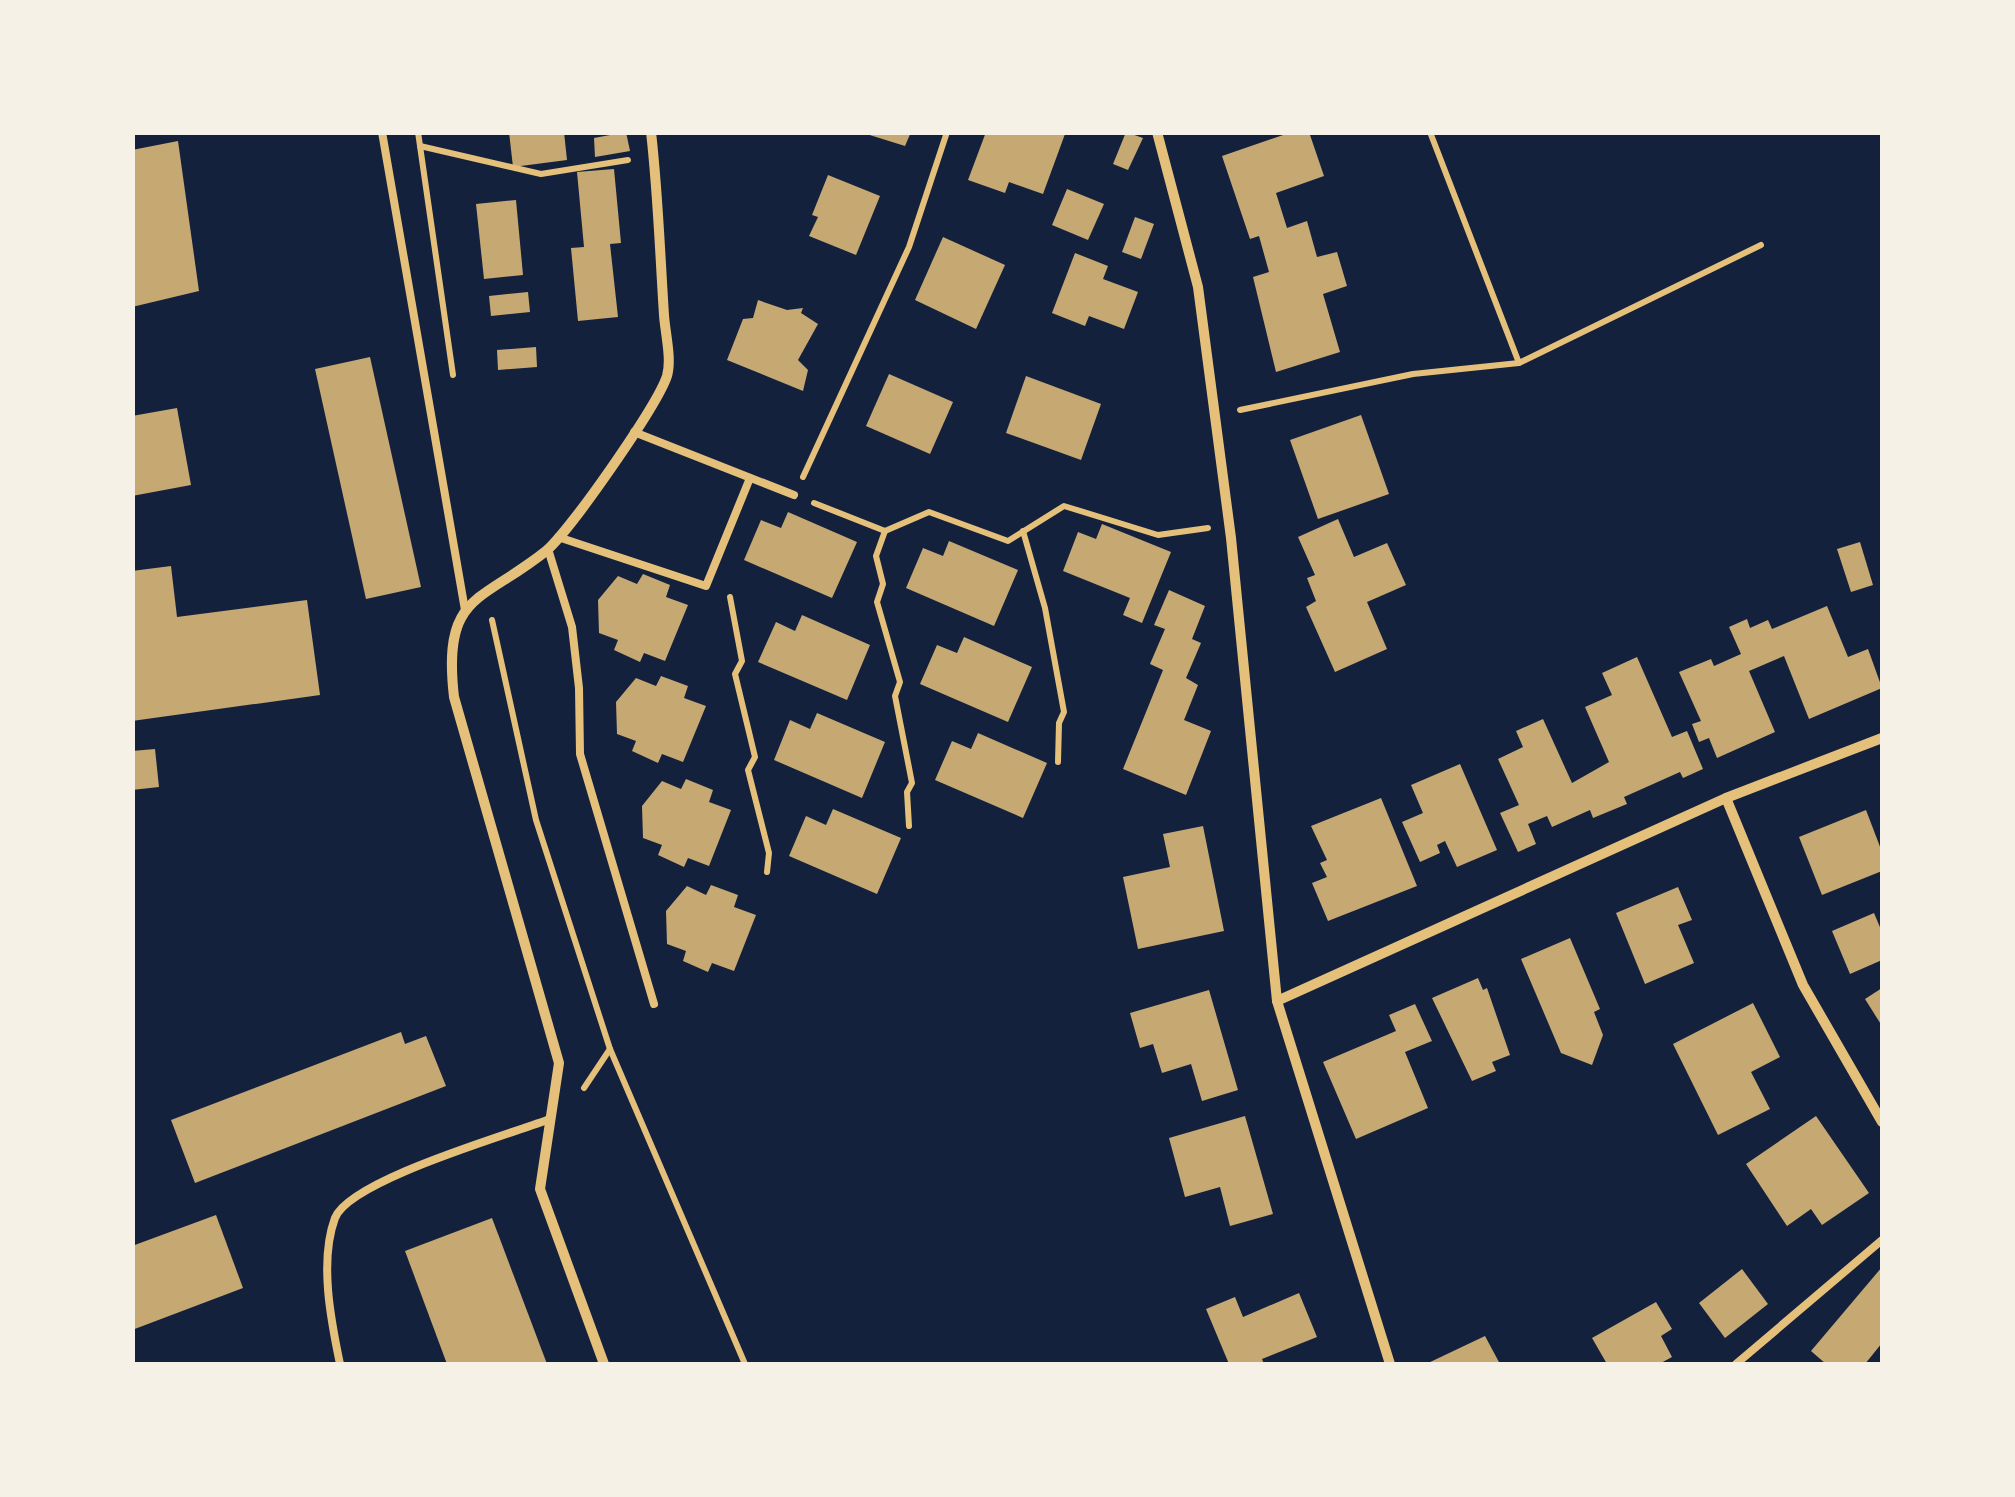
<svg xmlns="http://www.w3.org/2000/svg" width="2015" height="1497" font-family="'Varela Round',sans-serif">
	<rect width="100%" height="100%" fill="#14213d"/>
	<g fill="#c6a872">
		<polygon points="509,132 564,132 567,160 513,167"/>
		<polygon points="626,132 630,151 595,157 594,138"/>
		<polygon points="860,132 911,132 905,146"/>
		<polygon points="986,132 1065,134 1043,194 1009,182 1005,193 968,180"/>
		<polygon points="1126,132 1143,138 1128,170 1113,164"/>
		<polygon points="1292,132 1309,132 1324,176 1276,193 1287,228 1307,221 1317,257 1337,252 1347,286 1323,294 1340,352 1276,372 1253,277 1269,272 1259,236 1250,239 1222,156"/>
		<polygon points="178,141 199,291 132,307 132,150"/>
		<polygon points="614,169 621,243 610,244 618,317 578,321 571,248 584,247 577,172"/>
		<polygon points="828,175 880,196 856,255 809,236 818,217 812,215"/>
		<polygon points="1067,189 1104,204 1088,240 1052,225"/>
		<polygon points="516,200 523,275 484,279 476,204"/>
		<polygon points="1135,217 1154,224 1141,259 1122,252"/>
		<polygon points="943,237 1005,265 976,329 915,300"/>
		<polygon points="1075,253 1108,266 1103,279 1138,292 1124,329 1089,316 1085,326 1052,313"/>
		<polygon points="528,292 530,312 491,316 489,296"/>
		<polygon points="758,300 787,310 803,308 801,313 818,324 798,360 808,370 803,391 727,360 743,319 753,318"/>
		<polygon points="536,347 537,367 498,370 497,350"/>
		<polygon points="370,357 421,587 366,599 315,369"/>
		<polygon points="889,374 953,402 930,454 866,426"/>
		<polygon points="1026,376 1101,404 1081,460 1006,433"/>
		<polygon points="177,408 191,485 132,496 132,416"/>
		<polygon points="1361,415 1389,494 1318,519 1290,440"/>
		<polygon points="788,512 857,542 832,598 744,560 761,520 781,528"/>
		<polygon points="1338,519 1354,557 1387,543 1406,585 1367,602 1387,649 1335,672 1306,607 1316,601 1307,578 1315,575 1298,537"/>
		<polygon points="1102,524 1171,552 1142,623 1123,615 1130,598 1063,571 1078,532 1096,539"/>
		<polygon points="949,541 1018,570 994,626 906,588 923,548 943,556"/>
		<polygon points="1860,542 1873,585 1851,592 1837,549"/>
		<polygon points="171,566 177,617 307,600 320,695 132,721 132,571"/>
		<polygon points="643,574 670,585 666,597 688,605 665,661 644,653 640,662 614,650 618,640 599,633 598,600 618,576 637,584"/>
		<polygon points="1169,590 1205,606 1192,639 1201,643 1186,678 1198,685 1184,720 1211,731 1186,795 1123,769 1163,670 1150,664 1165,629 1154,625"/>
		<polygon points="1827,606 1848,657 1868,649 1882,688 1809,719 1784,656 1749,671 1775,732 1717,758 1709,738 1699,742 1692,724 1701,721 1679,672 1711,659 1714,666 1741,654 1729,627 1747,619 1750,628 1768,620 1772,629"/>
		<polygon points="802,615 870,645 847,700 758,662 776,622 795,631"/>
		<polygon points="964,637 1032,667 1008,722 920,684 937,645 957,653"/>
		<polygon points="1637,657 1672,737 1687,731 1703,769 1683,778 1680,772 1624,797 1627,804 1593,818 1590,810 1552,827 1547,816 1528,824 1536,844 1518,852 1500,813 1519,805 1498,759 1523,747 1516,731 1543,719 1572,783 1609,762 1585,707 1612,695 1602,673"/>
		<polygon points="661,676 688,686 684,698 706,706 683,762 662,754 658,763 632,751 636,741 617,734 616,702 636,678 656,686"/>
		<polygon points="817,713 885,742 862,798 774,760 790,720 810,729"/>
		<polygon points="978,733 1047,763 1023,818 935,780 952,741 971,749"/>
		<polygon points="155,749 159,787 132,790 132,751"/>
		<polygon points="1460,764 1497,850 1457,867 1445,841 1437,845 1440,853 1420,862 1402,822 1423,813 1411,785"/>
		<polygon points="686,779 713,790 709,802 731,810 709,866 688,858 684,867 658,855 662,845 643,838 642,806 662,781 681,789"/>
		<polygon points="1381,798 1417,886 1328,921 1312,883 1327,877 1320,863 1327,860 1311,826"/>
		<polygon points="833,809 901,838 877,894 789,856 806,816 826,825"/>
		<polygon points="1866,810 1882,852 1882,871 1822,895 1799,837"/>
		<polygon points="1203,826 1224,931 1138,949 1123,877 1170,867 1163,834"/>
		<polygon points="711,885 738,895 734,907 756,915 734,971 712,963 708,972 683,961 686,951 667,944 666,911 687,886 706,895"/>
		<polygon points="1678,887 1692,920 1678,925 1694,963 1645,984 1616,913"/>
		<polygon points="1874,913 1882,932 1882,960 1850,974 1832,931"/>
		<polygon points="1570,938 1600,1009 1594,1012 1603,1035 1592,1065 1561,1053 1521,959"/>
		<polygon points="1478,978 1483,990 1487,988 1510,1055 1492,1062 1496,1071 1472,1081 1432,998"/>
		<polygon points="1882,988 1882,1026 1865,999"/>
		<polygon points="1209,990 1238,1090 1202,1101 1191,1064 1162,1073 1153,1044 1140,1048 1130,1013"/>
		<polygon points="1753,1003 1780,1057 1751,1072 1770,1109 1718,1135 1673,1044"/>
		<polygon points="1415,1004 1432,1041 1405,1052 1428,1108 1356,1139 1323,1062 1396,1031 1389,1015"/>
		<polygon points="401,1032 405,1044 426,1036 446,1086 195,1183 171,1120"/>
		<polygon points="1245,1116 1273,1214 1230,1226 1220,1187 1185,1197 1169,1138"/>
		<polygon points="1816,1116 1869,1193 1822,1225 1811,1209 1787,1226 1746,1164"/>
		<polygon points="216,1215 243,1288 132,1330 132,1246"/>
		<polygon points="492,1218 547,1364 447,1364 405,1251"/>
		<polygon points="1882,1267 1882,1343 1865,1364 1826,1364 1811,1351"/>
		<polygon points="1742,1269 1768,1304 1725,1338 1699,1303"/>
		<polygon points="1299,1293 1317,1337 1262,1359 1264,1364 1229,1364 1206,1309 1235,1297 1243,1317"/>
		<polygon points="1656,1302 1672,1329 1661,1336 1672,1357 1659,1364 1607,1364 1592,1338"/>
		<polygon points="1485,1336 1500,1364 1426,1364"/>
	</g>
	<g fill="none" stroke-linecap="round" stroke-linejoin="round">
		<g stroke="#e5c07b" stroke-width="6">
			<polyline points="418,132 453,375"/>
			<polyline points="1430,132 1519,363"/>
			<polyline points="420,146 541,174 628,160"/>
			<polyline points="1240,410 1413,374 1519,363 1761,245"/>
			<polyline points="803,477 909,247 947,132"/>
			<polyline points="814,503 885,531 929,512 1008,541 1064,506 1158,535 1208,528"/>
			<polyline points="885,531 876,556 883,584 877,602 900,682 895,696 912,783 907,792 909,826"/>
			<polyline points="1023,531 1045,608 1064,712 1059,723 1058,762"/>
			<polyline points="730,597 742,661 735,674 755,757 748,770 769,853 767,872"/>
			<polyline points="492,620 536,820 610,1049 745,1364"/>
			<polyline points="584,1088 610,1049"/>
		</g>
		<g stroke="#e5c07b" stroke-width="8">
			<polyline points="382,132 465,610"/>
			<polyline points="634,432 794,495"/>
			<polyline points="558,537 706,586 750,478"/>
			<polyline points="548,549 572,627 579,688 580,754 654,1004"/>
			<path d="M 340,1364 C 331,1321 319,1261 335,1218 C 350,1180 508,1135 550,1119"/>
			<polyline points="1736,1364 1882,1240"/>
		</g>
		<g stroke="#e5c07b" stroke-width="10">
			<polyline points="1157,132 1198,287 1231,538 1277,1001 1390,1364"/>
			<polyline points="1726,798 1803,985 1882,1122"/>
			<polyline points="1277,1001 1726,798 1882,738"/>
			<path d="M 604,1364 L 540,1189 L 559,1063 L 454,697 C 442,593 481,603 546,551 C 570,531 657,406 667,376 C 672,359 665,332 664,315 C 660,254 658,193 651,132"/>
		</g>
	</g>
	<rect width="2015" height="1497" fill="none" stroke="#f6f1e7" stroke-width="270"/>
</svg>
